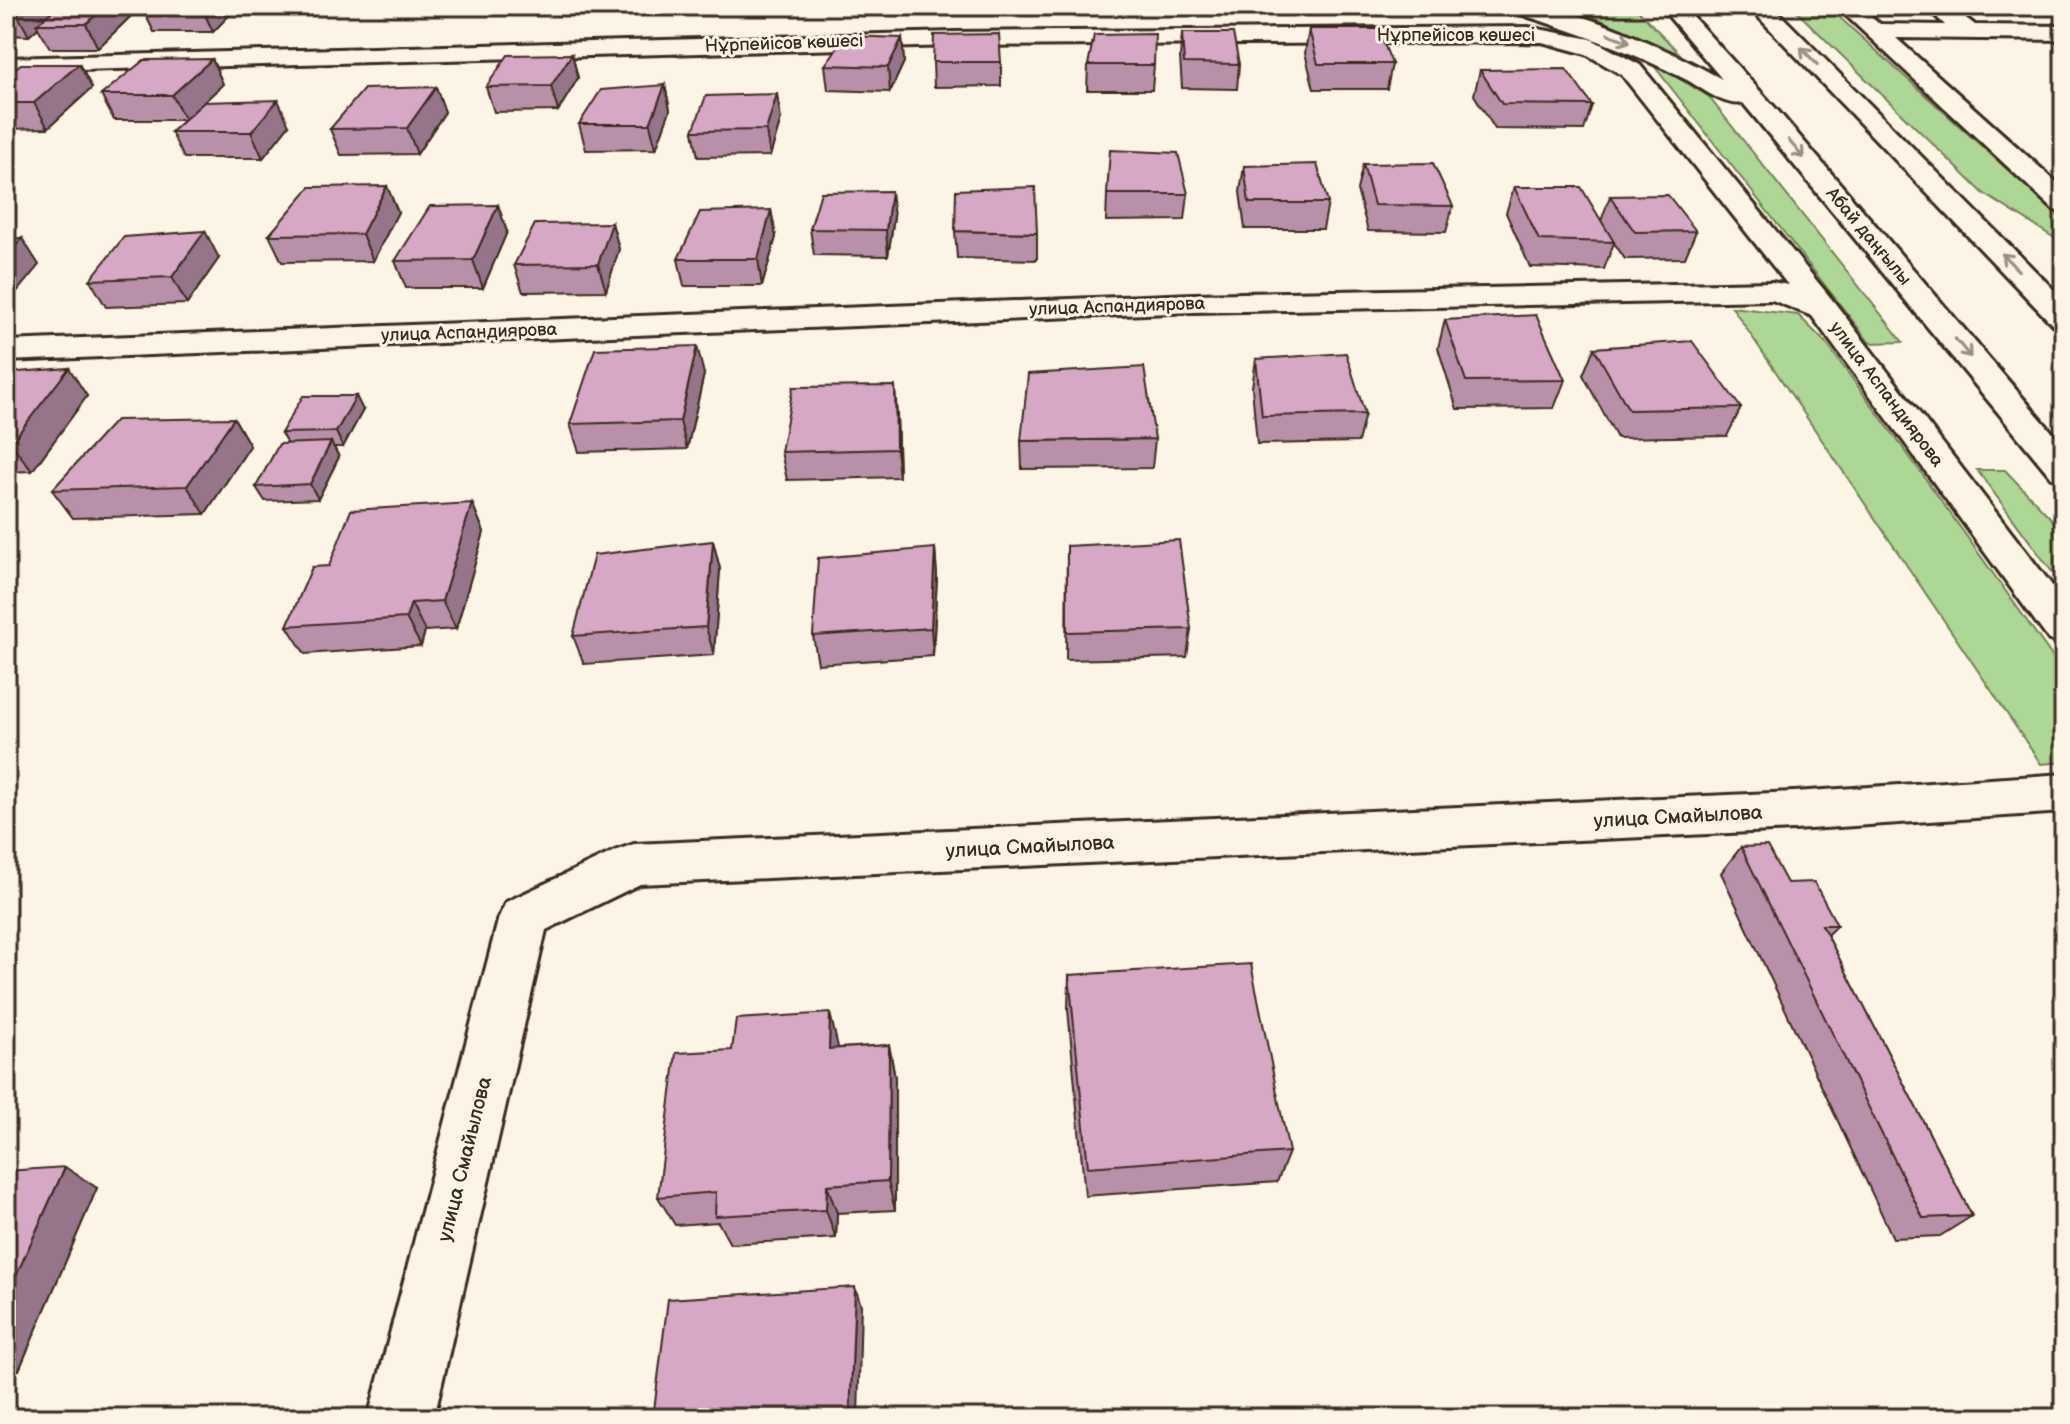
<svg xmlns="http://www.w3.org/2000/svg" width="2070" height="1424" font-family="'Balsamiq Sans',sans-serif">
	<rect width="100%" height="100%" fill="#fcf5e5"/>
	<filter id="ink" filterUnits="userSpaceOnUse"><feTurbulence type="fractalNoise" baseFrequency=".0125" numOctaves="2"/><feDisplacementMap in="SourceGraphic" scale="16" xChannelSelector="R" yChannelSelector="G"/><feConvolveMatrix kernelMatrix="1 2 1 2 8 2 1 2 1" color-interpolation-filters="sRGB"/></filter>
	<g filter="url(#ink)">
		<g fill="#acd794" stroke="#748059" stroke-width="2">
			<polygon points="1551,6 1634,6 1681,55 1601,20"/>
			<polygon points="1791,6 1827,6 2064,221 2064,244 1983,193"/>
			<polygon points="1651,62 1708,96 1903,342 1870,343"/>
			<polygon points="1732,307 1798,315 1826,343 1920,471 2064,673 2064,762 2041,764"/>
			<polygon points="1977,470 2005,470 2064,532 2064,588"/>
		</g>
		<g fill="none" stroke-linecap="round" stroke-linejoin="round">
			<defs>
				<g id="minor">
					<polygon points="1836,6 1860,6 1880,24 1945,25 1925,6 1950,6 1975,25 2064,26 2064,40 1896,38 2064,189 2064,213 2054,210"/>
					<polygon points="1528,27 1591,39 1640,65 1834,302 2064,601 2064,645 2049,640 1812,316 1772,300 1194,312 6,361 6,341 1194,294 1772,282 1788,285 1622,75 1586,54 1542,42 954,46 6,72 6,58 954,32"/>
					<polygon points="2064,774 2064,812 1794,830 640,884 546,930 434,1418 368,1418 499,917 506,902 617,850 634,844 1794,792"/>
				</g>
				<g id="secondary">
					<path d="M 1507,6 C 1519,6 1532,4 1544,7 C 1602,18 1670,51 1722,79 L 1660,6 L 1683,6 L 1778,111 L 2064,446 L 2064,481 L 2051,477 L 1743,103 C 1725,107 1703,89 1687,80 C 1631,51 1571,30 1510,11 Z"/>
					<polygon points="1748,6 1772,6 2064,300 2064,328 2053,325"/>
				</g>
			</defs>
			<use href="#minor" stroke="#3b2a1e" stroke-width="6"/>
			<use href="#secondary" stroke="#3b2a1e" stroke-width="6"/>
			<use href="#minor" fill="#fcf5e5" fill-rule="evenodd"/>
			<use href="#secondary" fill="#fcf5e5" fill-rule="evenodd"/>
		</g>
		<g fill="#b990aa" stroke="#3b2a1e" stroke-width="2">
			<polygon points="6,6 124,6 130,17 98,48 50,48 38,28 29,36 6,35"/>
			<polygon points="145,6 238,6 213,32 154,32 142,8"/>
			<polygon points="269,6 336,6 335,8 271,10"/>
			<polygon points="1043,6 1110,6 1109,14 1044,14"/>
			<polygon points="1166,6 1225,6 1225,12 1166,11"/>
			<polygon points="1390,6 1451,6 1449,12 1393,13"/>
			<polygon points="1309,29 1392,64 1387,89 1314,89 1305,53"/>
			<polygon points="1182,33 1239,64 1237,89 1182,88 1180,57"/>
			<polygon points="902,38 904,62 890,92 828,90 825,65"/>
			<polygon points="572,54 578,78 558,111 494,112 486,87"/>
			<polygon points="212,59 223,84 204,102 289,125 263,158 184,158 171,132 184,120 114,120 101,95"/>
			<polygon points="933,62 1001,62 1001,86 934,87"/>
			<polygon points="79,64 92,88 48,128 6,129 6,75"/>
			<polygon points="1088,65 1154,65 1152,90 1087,90"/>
			<polygon points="1480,70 1592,105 1584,130 1495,129 1474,95"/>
			<polygon points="665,85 670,110 656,149 586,150 579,124"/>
			<polygon points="436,87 445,112 417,154 341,155 330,129"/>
			<polygon points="781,119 770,156 698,157 693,131"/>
			<polygon points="1363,164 1453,206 1446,232 1368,231 1357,190"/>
			<polygon points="1244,166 1328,203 1323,229 1245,229 1240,192"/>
			<polygon points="1514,187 1601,221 1610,196 1696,231 1685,258 1625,259 1614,243 1604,269 1530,267 1506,213"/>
			<polygon points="1107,194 1188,194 1185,220 1106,221"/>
			<polygon points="498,205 507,232 483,288 406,288 395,261"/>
			<polygon points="771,210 776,237 762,286 684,286 678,259"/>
			<polygon points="398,212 373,261 282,262 269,235"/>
			<polygon points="894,217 888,256 814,255 810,229"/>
			<polygon points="612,223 619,249 606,291 523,292 514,265"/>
			<polygon points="955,231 1037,233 1037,260 957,258"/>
			<polygon points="219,258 187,304 106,307 90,280"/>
			<polygon points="1445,320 1565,380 1554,408 1457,409 1438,348"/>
			<polygon points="1594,348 1741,408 1727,436 1617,438 1583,375"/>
			<polygon points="1256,359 1365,414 1358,442 1257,444 1252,387"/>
			<polygon points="6,373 87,396 32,471 6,472"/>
			<polygon points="704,374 687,449 579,452 570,424"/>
			<polygon points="363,410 343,447 334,447 339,457 318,499 265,501 256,487 287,444 281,433"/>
			<polygon points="897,414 899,477 787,480 781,452"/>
			<polygon points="234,418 250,446 205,514 73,518 52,490"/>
			<polygon points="1155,439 1152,468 1022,469 1021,441"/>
			<polygon points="472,503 484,532 456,629 425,631 421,646 305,654 287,626 329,566"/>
			<polygon points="713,541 720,569 714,655 584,664 573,636"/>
			<polygon points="1067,546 1191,629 1187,657 1066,660"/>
			<polygon points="935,548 937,576 933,656 818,664 813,636"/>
			<polygon points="1741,847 1837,925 1827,935 1972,1216 1940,1236 1893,1238 1721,873"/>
			<polygon points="1069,975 1289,1152 1277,1182 1085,1196 1068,1009"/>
			<polygon points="889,1045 895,1078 895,1210 837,1213 836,1238 730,1244 718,1222 675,1225 658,1197 838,1048"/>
			<polygon points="6,1171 97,1188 19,1370 6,1370"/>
		</g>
		<g fill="#96758b" stroke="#3b2a1e" stroke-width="2">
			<polygon points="23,6 60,6 37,24 38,28 29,36 16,12"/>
			<polygon points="105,6 124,6 130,17 98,48 86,24"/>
			<polygon points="204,6 238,6 213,32 202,8"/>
			<polygon points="902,38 904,62 890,92 888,67"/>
			<polygon points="572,54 578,78 558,111 551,86"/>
			<polygon points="212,59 223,84 185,120 172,95"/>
			<polygon points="79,64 92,88 48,128 34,103"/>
			<polygon points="665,85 670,110 656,149 650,124"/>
			<polygon points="436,87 445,112 417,154 407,128"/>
			<polygon points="777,94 781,119 770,156 766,130"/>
			<polygon points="278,100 289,125 263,158 251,132"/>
			<polygon points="387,186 398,212 373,261 362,234"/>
			<polygon points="891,191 894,217 888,256 886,230"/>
			<polygon points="498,205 507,232 483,288 473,260"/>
			<polygon points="771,210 776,237 762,286 758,259"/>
			<polygon points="612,223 619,249 606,291 598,264"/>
			<polygon points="205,231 219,258 187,304 172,277"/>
			<polygon points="22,238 39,265 6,305 6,257"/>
			<polygon points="697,346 704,374 687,449 680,421"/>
			<polygon points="69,368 87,396 32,471 11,443"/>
			<polygon points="895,386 897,414 899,477 896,449"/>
			<polygon points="356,396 363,410 343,447 336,432"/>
			<polygon points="234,418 250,446 205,514 187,486"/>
			<polygon points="331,442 339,457 318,499 310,484"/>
			<polygon points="472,503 484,532 456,629 442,601"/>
			<polygon points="713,541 720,569 714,655 706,627"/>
			<polygon points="935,548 937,576 933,656 931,628"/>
			<polygon points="411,603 425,631 421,646 406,618"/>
			<polygon points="830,1013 838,1047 838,1082 829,1049"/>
			<polygon points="889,1045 895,1078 895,1210 888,1181"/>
			<polygon points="65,1167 97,1188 19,1370 6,1364 6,1298"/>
			<polygon points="827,1185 837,1213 836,1238 826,1210"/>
			<polygon points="855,1287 861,1305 858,1418 850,1418"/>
		</g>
		<g fill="#d7a7c6" stroke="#3b2a1e" stroke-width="2">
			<polygon points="6,6 23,6 16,12 6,12"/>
			<polygon points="58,6 105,6 86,24 37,24"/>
			<polygon points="145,6 204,6 202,8 142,8"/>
			<polygon points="1309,29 1378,29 1392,64 1318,64"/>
			<polygon points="1182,33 1233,33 1239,64 1184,63"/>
			<polygon points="999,34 1001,62 933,62 934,35"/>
			<polygon points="1155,34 1154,65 1088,65 1094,35"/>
			<polygon points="846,36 902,38 888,67 825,65"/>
			<polygon points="572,54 551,86 486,87 508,55"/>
			<polygon points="212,59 172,95 101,95 144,60"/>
			<polygon points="21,64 79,64 34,103 6,103 6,75"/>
			<polygon points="1566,69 1592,105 1502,104 1480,70"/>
			<polygon points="665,85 650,124 579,124 601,90"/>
			<polygon points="436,87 407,128 330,129 364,89"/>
			<polygon points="777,94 766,130 693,131 706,96"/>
			<polygon points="278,100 251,132 171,132 204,102"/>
			<polygon points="1110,150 1178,153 1188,194 1107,194"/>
			<polygon points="1433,163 1453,206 1374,205 1363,164"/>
			<polygon points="1317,164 1328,203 1249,203 1244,166"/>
			<polygon points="387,186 362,234 269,235 310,187"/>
			<polygon points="1035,187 1037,233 955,231 956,190"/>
			<polygon points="1514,187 1581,187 1614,242 1539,240"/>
			<polygon points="891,191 886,230 810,229 821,192"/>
			<polygon points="1668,195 1696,231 1635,232 1610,196"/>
			<polygon points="498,205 473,260 395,261 430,206"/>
			<polygon points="771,210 758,259 678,259 700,212"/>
			<polygon points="612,223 598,264 514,265 535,224"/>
			<polygon points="205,231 172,277 90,280 124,237"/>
			<polygon points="22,238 6,257 6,239"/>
			<polygon points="1536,315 1565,380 1466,381 1445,320"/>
			<polygon points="1692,341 1741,408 1629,410 1594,348"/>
			<polygon points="697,346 680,421 570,424 595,349"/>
			<polygon points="1346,353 1365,414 1262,416 1256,359"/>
			<polygon points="1144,367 1155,439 1021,441 1028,374"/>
			<polygon points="69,368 11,443 6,443 6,373"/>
			<polygon points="895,386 896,449 781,452 793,387"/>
			<polygon points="303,396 356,396 336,432 281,433"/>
			<polygon points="234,418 187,486 52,490 116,420"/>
			<polygon points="331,442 310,484 256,487 279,444"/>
			<polygon points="472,503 442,601 411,603 406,618 287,626 312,567 329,566 351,510"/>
			<polygon points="1179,540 1191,629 1067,632 1067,546"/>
			<polygon points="713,541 706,627 573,636 594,555"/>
			<polygon points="935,548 931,628 813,636 818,558"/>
			<polygon points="1767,846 1787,883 1814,882 1837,925 1822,925 1972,1216 1923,1218 1741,847"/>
			<polygon points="1251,964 1289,1152 1088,1167 1069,975"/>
			<polygon points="830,1013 829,1049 889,1045 888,1181 827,1185 826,1210 715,1216 716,1192 658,1197 676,1053 732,1050 736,1019"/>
			<polygon points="65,1167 6,1298 6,1171"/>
			<polygon points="855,1287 850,1418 653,1418 668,1299"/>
		</g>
		<defs><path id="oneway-shaft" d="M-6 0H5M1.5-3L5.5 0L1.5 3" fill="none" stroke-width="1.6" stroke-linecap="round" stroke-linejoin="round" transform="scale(2)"/></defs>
		<g stroke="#9c9082">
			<use href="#oneway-shaft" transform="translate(1619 38) rotate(21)"/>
			<use href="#oneway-shaft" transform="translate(1809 56) rotate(-134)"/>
			<use href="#oneway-shaft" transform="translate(1796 149) rotate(50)"/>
			<use href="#oneway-shaft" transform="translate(2010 262) rotate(-134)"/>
			<use href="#oneway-shaft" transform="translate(1963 348) rotate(50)"/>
		</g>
	</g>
	<g text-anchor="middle" stroke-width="6" stroke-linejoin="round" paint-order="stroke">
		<g font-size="18" fill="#3b2a1e" stroke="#fcf5e5">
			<text x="1456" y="41">Нұрпейісов көшесі</text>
			<text transform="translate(784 43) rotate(-2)" y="6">Нұрпейісов көшесі</text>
			<text transform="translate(1869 236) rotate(50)" y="6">Абай даңғылы</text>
			<text transform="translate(1117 306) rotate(-2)" y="6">улица Аспандиярова</text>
			<text transform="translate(469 332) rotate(-2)" y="6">улица Аспандиярова</text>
			<text transform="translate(1887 394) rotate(53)" y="6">улица Аспандиярова</text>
		</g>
		<g font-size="20" fill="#3b2a1e" stroke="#fcf5e5">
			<text transform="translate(1678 816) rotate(-3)" y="7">улица Смайылова</text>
			<text transform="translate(1030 846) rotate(-3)" y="7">улица Смайылова</text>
			<text transform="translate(464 1159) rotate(-76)" y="7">улица Смайылова</text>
		</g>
	</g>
	<rect width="2070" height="1424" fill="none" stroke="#fcf5e5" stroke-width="32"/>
	<rect x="16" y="16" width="2038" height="1392" fill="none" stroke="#3b2a1e" stroke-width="3" filter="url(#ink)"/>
</svg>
